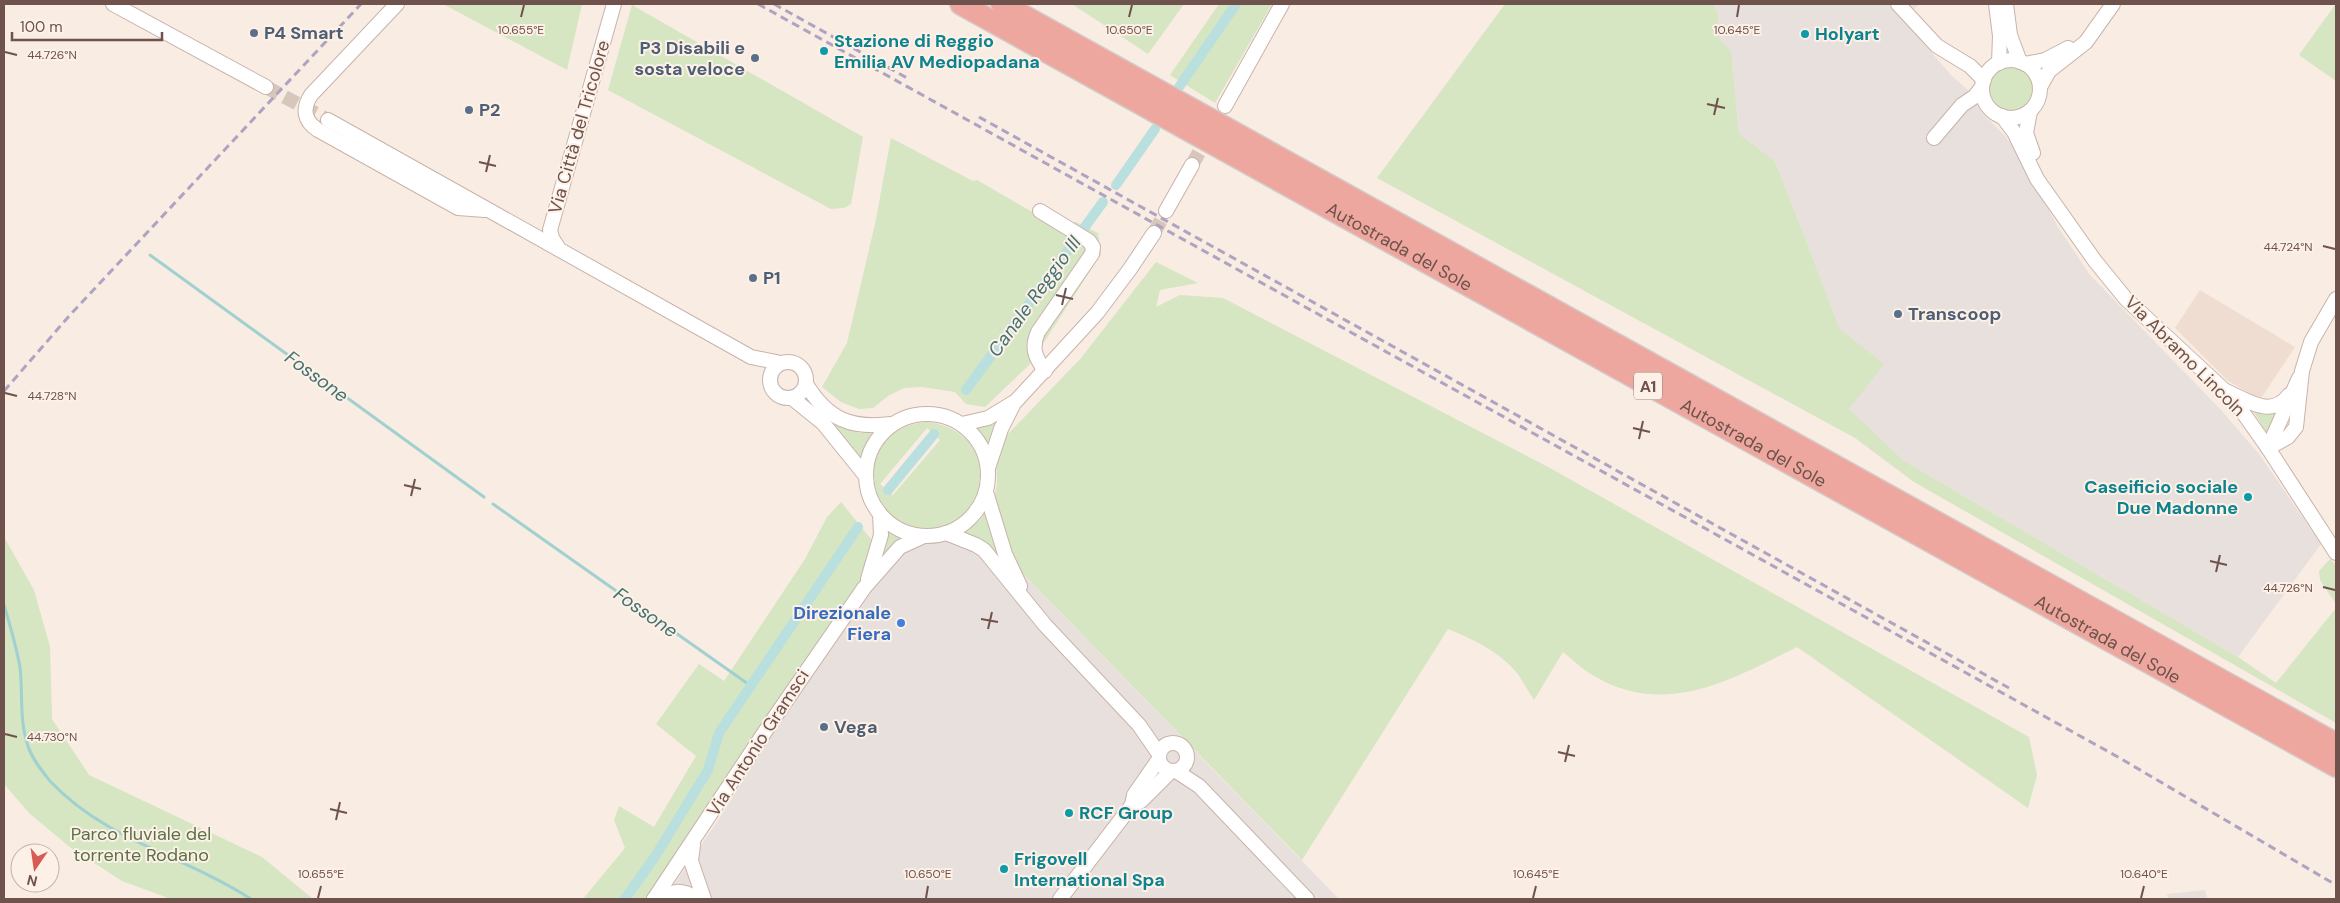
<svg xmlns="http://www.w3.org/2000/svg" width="2340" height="903" font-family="'DM Sans',sans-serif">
	<rect width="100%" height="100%" fill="#f9ece2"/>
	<polygon fill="#f0ddd1" points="2200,290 2295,347 2260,400 2227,380 2175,328"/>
	<g fill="#e8e0dd">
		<polygon points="1714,4 1919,4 1904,21 1951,75 1970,92 1983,114 2005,136 2018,153 2058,227 2090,275 2221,410 2259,454 2321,544 2238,657 1904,461 1848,409 1883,364 1840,329 1775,161 1739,134 1731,52 1720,40 1718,14"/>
		<polygon points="873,534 986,536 1339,899 664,899 719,819 862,587 874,550"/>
		<polygon points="2205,890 2207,899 2168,899 2167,894"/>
	</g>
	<g fill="#d6e5c2" fill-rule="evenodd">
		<polygon points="443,4 582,4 567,70"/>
		<polygon points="1072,4 1184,4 1148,54"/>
		<polygon points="1219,4 1272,4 1215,103 1170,75"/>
		<polygon points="1505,4 1714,4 1718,14 1720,40 1731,51 1739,134 1775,161 1840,329 1884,364 1849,409 1904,461 2238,657 2276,683 2336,608 2336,723 1914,482 1855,438 1377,178"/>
		<polygon points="632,5 863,137 851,204 844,208 831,209 608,90"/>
		<polygon points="2335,5 2336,5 2336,81 2299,55"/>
		<circle cx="2011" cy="88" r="23"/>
		<polygon points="891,138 973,181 977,180 1053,224 1076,222 1098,233 1101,254 1030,364 985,407 966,404 955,392 922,387 904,388 888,396 873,408 859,409 841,402 822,387 847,343 875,224"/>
		<path d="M 1156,262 L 1198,283 L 1160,290 L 1156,307 L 1180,295 L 1223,298 L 1550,468 L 2029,737 L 2037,775 L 2028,808 L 1797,647 C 1731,680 1666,718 1594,676 C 1583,670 1573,660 1563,652 L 1534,700 C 1528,691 1523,681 1517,673 C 1500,652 1473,639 1448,629 L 1302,860 L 996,546 L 997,554 L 984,544 L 962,534 L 981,519 L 987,508 L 990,518 L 997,484 L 996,454 L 1007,435 L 1081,358 Z"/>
		<polygon points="2253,411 2264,415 2277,413 2268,435"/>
		<polygon points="1004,415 995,430 988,447 974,427"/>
		<path d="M 927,422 C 955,425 978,442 980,472 C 982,489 974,508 959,518 C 884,573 826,431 927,422 ZM 927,428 L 940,440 L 893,495 L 880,484 Z"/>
		<polygon points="829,423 859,433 872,432 859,459"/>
		<polygon points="841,502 871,539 866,566 857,587 645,899 583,899 625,848 614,820 619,806 654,827 696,756 656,724 699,664 724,681 805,559 827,517"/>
		<polygon points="883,528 901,540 877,566"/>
		<polygon points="4,537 34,590 50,647 52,719 89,775 262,857 313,899 171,899 122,881 71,848 29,813 4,784"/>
		<polygon points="2330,559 2336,565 2336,604 2320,580 2319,571"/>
	</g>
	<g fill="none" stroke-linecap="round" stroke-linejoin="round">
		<g stroke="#a0d1d0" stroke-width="3">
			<polyline points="150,255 484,497"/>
			<polyline points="493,504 751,686"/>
			<path d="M 4,605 C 10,625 16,646 20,667 C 23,693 19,720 28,746 C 32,759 42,771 50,781 C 106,841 185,856 251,899"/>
		</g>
		<g stroke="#b9e0df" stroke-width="10">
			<polyline points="1179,87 1236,4"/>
			<polyline points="1116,185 1155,129"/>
			<polyline points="966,390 1103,202"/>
			<polyline points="888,490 934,434"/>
			<polyline points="625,899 656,855 708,770 719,733 858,527"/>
		</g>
		<g stroke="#d6c6bc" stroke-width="14" stroke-dasharray="14 7" stroke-linecap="butt">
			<polyline points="266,87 328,120"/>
			<polyline points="1192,165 1225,106"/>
			<polyline points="1154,233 1166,211"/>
		</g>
		<defs>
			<g id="minor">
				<polyline points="113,4 266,87"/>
				<path d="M 397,4 L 311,95 C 302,109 304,121 318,130 L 458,208 L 485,210"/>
				<polyline points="1898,4 1937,46 1970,66 1984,80"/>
				<polyline points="1996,4 2000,36 1999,63"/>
				<polyline points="2006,4 2010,35 2020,62"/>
				<circle cx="2011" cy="89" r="29"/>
				<polyline points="2025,64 2045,60 2068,48"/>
				<polyline points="2040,87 2049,71 2086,42 2113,4"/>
				<polyline points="1225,106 1282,4"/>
				<polyline points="2030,111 2026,133 2033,153"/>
				<polyline points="2002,116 2014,132 2037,179 2095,261 2126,299 2223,389 2239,407 2268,448 2336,553"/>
				<polyline points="328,120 751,357 781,363"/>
				<polyline points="1934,138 1962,105 1974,97 1982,87"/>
				<path d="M 1040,211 L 1089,241 L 1093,247 L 1092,254 L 1038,332 C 1031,348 1035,357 1045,371"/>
				<polyline points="1166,211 1192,165"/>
				<polyline points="559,249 552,238 550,230 614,4"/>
				<circle cx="788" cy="380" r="18"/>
				<path d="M 806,384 C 828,420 851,429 892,424"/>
				<path d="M 2226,391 C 2247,400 2271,419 2289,395"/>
				<polyline points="792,398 823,423 865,475"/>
				<circle cx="927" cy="475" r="61"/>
				<polyline points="962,424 988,418 1016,401 1097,313 1130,269 1154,233"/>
				<polyline points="2268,448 2288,437 2296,427 2302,371 2311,342 2336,299"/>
				<polyline points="2268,448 2299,378"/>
				<polyline points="988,468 1001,429 1013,405"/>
				<polyline points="986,492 1005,554 1020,586"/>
				<polyline points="946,533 976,545 984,550 1045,625 1139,725 1159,754"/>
				<polyline points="868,579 881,535 880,514"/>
				<circle cx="1173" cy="757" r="14"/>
				<polyline points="1176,771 1199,786 1307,899"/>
				<polyline points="1132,805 1134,795 1159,759"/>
				<polyline points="693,845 691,861 704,899"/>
				<polyline points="654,899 770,724 864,588 900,547 924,536"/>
				<path d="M 654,899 C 673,891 680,888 698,899"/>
				<polyline points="1060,899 1132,805 1141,801 1171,771"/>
			</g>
			<g id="highway">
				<path id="s1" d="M 961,4 L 2336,766"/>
				<polyline points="1002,4 2336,744"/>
			</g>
		</defs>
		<use href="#minor" stroke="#c8b3aa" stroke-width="16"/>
		<use href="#highway" stroke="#d4cbc9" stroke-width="24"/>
		<use href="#minor" stroke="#fff" stroke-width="14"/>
		<use href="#highway" stroke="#eda79f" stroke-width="21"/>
		<g stroke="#aea3c0" stroke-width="3" stroke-dasharray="8 5" stroke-linecap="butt">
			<polyline points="758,4 2118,757 2336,885"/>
			<polyline points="774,4 909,79"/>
			<polyline points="979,117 2009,688"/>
			<polyline points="4,391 70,315 361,4"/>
		</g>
	</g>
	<path fill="none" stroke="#6e524b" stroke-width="2" d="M 521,17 L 524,5M 1129,17 L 1132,5M 1737,17 L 1739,5M 5,52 L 17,55M 1707,104 L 1725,108M 1714,115 L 1718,98M 479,162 L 496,166M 486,172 L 490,155M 2323,246 L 2335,249M 1056,295 L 1073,299M 1062,305 L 1066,288M 5,393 L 17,396M 1633,428 L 1650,432M 1639,439 L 1643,421M 404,485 L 421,489M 411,496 L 415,479M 2210,561 L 2227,565M 2216,572 L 2220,555M 2323,587 L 2335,590M 981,619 L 998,622M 988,629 L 992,612M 5,734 L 17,737M 1558,752 L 1575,756M 1565,762 L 1569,745M 330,809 L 347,813M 336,820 L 340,802M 318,898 L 321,886M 926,898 L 928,886M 1533,898 L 1536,886M 2141,898 L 2144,886"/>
	<g fill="#5c6f8a" stroke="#fdf1e7" stroke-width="2">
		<circle cx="254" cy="33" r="5"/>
		<circle cx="755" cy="58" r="5"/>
		<circle cx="469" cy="110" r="5"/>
		<circle cx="753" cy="278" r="5"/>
		<circle cx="1898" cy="314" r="5"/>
		<circle cx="824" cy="727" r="5"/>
	</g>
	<g fill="#0f9aa8" stroke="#fdf1e7" stroke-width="2">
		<circle cx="1805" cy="34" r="5"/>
		<circle cx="824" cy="51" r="5"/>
		<circle cx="2248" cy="497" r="5"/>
		<circle cx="1069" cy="813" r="5"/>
		<circle cx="1004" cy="869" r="5"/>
	</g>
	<circle fill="#3f7fe0" stroke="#fdf1e7" stroke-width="2" cx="901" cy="623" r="5"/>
	<g text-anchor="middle" stroke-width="4" stroke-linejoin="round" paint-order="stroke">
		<rect fill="#fdf1e7" stroke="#99827a" stroke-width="1" x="1634" y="372.5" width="28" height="27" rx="4"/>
		<g font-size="16" font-weight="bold" fill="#6e524b">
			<text x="1648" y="392">A1</text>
		</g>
		<g font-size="18" font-weight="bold" fill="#4e5e75" stroke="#fdf1e7" text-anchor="start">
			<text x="264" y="39">P4 Smart</text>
			<text x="745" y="54" text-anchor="end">P3 Disabili e<tspan x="745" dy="21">sosta veloce</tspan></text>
			<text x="479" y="116">P2</text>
			<text x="763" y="284">P1</text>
			<text x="1908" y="320">Transcoop</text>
			<text x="834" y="733">Vega</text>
		</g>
		<g font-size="18" font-weight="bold" fill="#0d838f" stroke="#fdf1e7" text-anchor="start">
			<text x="1815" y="40">Holyart</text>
			<text x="834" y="47">Stazione di Reggio<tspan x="834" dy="21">Emilia AV Mediopadana</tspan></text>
			<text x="2238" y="493" text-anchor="end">Caseificio sociale<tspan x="2238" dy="21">Due Madonne</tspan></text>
			<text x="1079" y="819">RCF Group</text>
			<text x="1014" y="865">Frigovell<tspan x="1014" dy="21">International Spa</tspan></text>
		</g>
		<g font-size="18" fill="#6e524b" stroke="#fdf1e7">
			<text transform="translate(579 127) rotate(-74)" y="6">Via Città del Tricolore</text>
			<text dy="6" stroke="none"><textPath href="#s1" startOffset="501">Autostrada del Sole</textPath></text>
			<text transform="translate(2185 356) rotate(45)" y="6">Via Abramo Lincoln</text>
			<text dy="6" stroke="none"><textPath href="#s1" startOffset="906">Autostrada del Sole</textPath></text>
			<text dy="6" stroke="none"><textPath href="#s1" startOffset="1311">Autostrada del Sole</textPath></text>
			<text transform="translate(758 743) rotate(-57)" y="6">Via Antonio Gramsci</text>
		</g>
		<g font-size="18" font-weight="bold" fill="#366cbe" stroke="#fdf1e7" text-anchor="end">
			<text x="891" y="619">Direzionale<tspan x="891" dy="21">Fiera</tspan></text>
		</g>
		<g font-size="18" fill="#5a7245" stroke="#fdf1e7">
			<text x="141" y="840">Parco fluviale del<tspan x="141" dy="21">torrente Rodano</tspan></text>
		</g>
		<g font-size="19" font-style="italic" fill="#427272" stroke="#fdf1e7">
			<text transform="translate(1034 296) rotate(-54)" y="7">Canale Reggio III</text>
			<text transform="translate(317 376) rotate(36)" y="7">Fossone</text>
			<text transform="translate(646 612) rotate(35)" y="7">Fossone</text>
		</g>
	</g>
	<g font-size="12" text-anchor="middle" fill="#6e524b" stroke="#fdf1e7" stroke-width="4" stroke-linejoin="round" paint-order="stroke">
		<text x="521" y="34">10.655°E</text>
		<text x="1129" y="34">10.650°E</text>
		<text x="1737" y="34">10.645°E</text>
		<text x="52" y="59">44.726°N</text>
		<text x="2288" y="251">44.724°N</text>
		<text x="52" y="400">44.728°N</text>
		<text x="2288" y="592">44.726°N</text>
		<text x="52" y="741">44.730°N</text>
		<text x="321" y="878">10.655°E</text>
		<text x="928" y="878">10.650°E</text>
		<text x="1536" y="878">10.645°E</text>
		<text x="2144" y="878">10.640°E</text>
	</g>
	<rect width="2340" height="903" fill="none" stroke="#6e524b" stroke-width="10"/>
	<g transform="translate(35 868) rotate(193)"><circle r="24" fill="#fdf1e7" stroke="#c4b1a9"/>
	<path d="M0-4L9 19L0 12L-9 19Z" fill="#d75b53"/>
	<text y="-8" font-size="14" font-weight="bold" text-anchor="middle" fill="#6e524b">N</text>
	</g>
	<path d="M12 32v8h150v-8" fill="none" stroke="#6e524b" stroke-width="2.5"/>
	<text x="20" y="32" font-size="15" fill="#6e524b" stroke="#fdf1e7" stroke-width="4" paint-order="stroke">100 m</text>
</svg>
